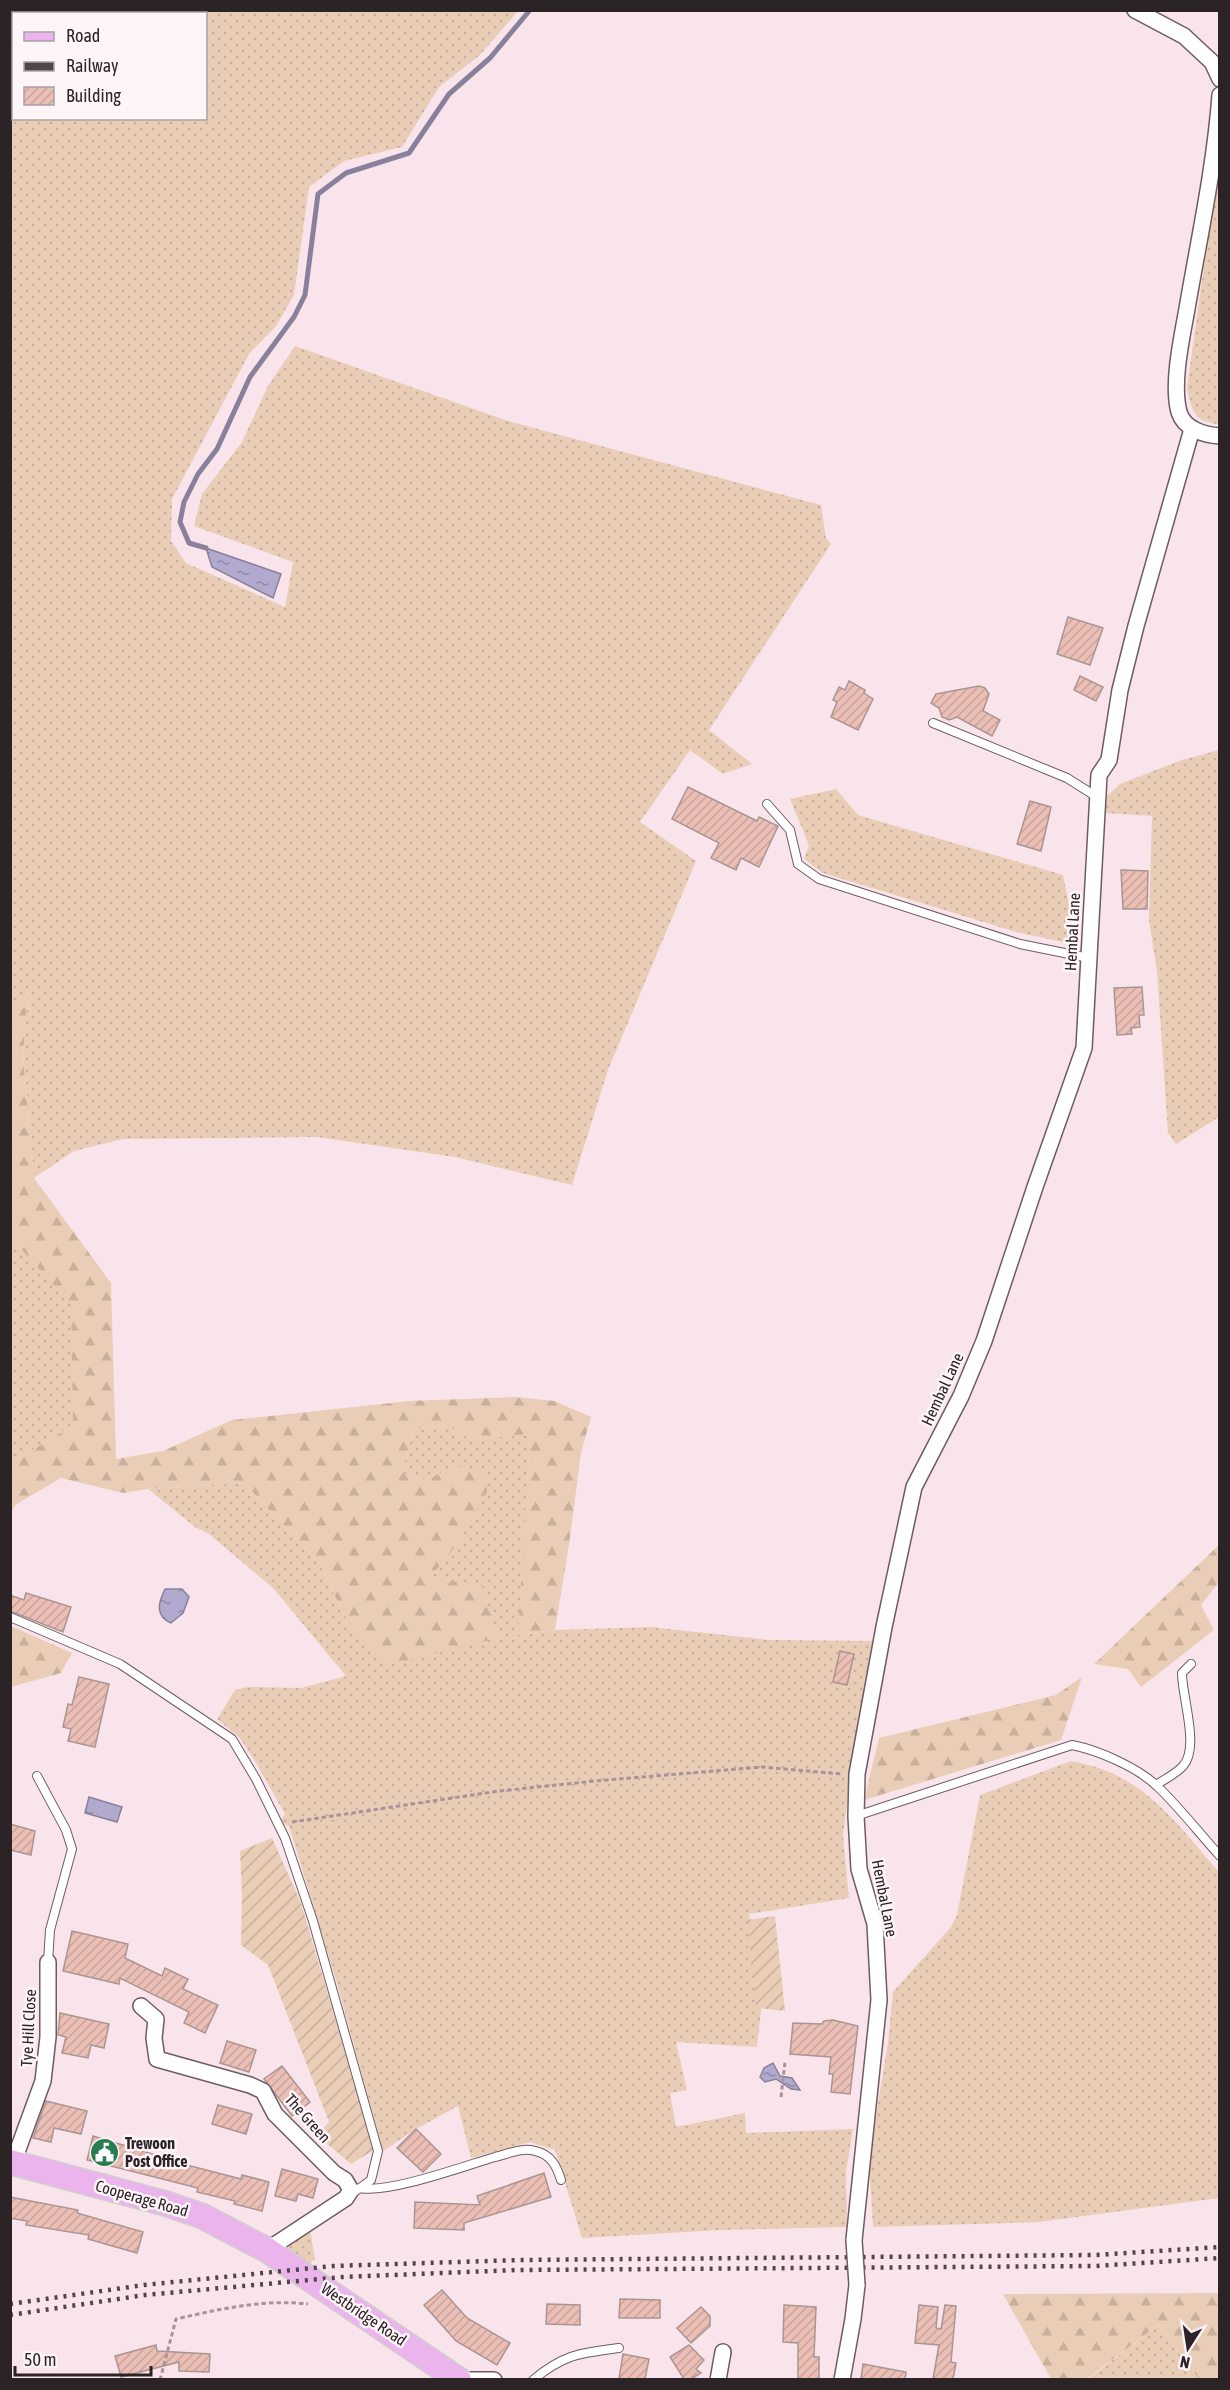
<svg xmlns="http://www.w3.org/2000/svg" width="1230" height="2390" font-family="'Asap Condensed',sans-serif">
	<defs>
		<pattern id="grass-dots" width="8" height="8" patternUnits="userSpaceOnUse" patternTransform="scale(1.5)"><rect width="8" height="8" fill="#e9cdb6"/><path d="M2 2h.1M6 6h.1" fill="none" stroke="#c8b09c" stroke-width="1.8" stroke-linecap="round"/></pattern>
		<pattern id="forest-firs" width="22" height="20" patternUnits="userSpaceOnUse" patternTransform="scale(1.5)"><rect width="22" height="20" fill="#e9cdb6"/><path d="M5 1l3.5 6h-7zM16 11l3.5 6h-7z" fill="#c8b09c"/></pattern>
		<pattern id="garden-furrows" width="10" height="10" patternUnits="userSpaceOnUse" patternTransform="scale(1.5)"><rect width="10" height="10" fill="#e9cdb6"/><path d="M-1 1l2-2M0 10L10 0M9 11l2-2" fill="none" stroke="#c8b09c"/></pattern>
		<pattern id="water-ripples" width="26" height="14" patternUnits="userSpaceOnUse" patternTransform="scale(1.5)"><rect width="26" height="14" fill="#b1a9ce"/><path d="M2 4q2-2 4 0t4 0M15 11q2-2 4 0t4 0" fill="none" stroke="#9089a7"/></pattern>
		<pattern id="building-hatch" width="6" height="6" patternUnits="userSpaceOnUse" patternTransform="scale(1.5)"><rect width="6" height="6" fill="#ebbeb6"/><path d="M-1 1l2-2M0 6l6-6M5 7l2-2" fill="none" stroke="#caa39c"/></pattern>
	</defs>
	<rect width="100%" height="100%" fill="#fae4eb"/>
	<g fill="url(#grass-dots)" fill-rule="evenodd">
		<path d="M 11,11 L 518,11 L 480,55 L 439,87 L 402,147 L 344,161 L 309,187 L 294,295 L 276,326 L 249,354 L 172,499 L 171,541 L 186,563 L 285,607 L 293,562 L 194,526 L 202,494 L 242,442 L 268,386 L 295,346 L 508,421 L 821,505 L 826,538 L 831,544 L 709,730 L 752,764 L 723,774 L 690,750 L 640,822 L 696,861 L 608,1070 L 572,1185 L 455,1157 L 317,1137 L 123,1139 L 74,1151 L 34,1178 L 23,1056 L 28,991 L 11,1014 ZM 14,14 L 206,14 L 206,118 L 14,118 Z"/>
		<path d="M 1219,161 L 1219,424 C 1194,423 1191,409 1187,387 Z"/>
		<polygon points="1219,750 1219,1117 1176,1144 1168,1133 1157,971 1149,921 1152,816 1105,813 1105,798 1120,784 1182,760"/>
		<polygon points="836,789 858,815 1063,875 1077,945 1016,932 823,873 804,859 809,845 790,799"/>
		<polygon points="11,1238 72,1304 73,1425 19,1458 11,1466"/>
		<polygon points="450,1427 470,1439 530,1434 519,1635 555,1630 650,1627 770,1640 872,1641 851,1769 843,1836 849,1898 749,1914 761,2011 757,2047 676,2042 687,2090 670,2093 676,2127 745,2113 746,2133 853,2129 846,2172 847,2227 721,2230 582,2238 555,2150 530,2142 471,2158 458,2106 416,2129 383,2151 338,1987 289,1826 278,1824 285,1814 255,1761 239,1737 217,1719 235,1690 248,1687 301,1688 346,1676 273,1588 209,1534 195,1527 148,1489 244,1483 321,1565 343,1614 429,1579 459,1542 455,1466 426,1480 402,1472 413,1429"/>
		<path d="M 1071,1761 C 1143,1773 1174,1821 1219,1872 L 1219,2198 L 1039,2222 L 873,2227 L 869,2159 L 888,2043 L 893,1992 L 951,1927 L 957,1915 L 980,1795 Z"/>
		<polygon points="310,2230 315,2259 306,2267 286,2251 290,2246"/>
		<polygon points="1158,2325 1199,2379 1087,2380"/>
	</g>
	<g fill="url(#forest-firs)">
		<polygon points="28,990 23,1056 34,1178 111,1283 116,1459 163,1451 232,1420 409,1401 516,1397 554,1401 591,1417 581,1453 569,1545 555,1630 518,1635 530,1434 470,1439 450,1427 413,1429 402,1472 426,1480 455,1466 486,1471 487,1492 459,1542 429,1579 482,1585 498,1638 385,1666 343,1614 321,1565 244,1483 148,1489 123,1493 61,1478 15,1505 11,1513 11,1466 19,1458 73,1425 71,1304 11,1238 11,1014"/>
		<polygon points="1219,1545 1219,1582 1201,1605 1214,1630 1141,1687 1128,1669 1094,1664"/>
		<polygon points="11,1626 72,1653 61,1673 11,1687"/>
		<polygon points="1082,1677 1061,1740 864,1800 879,1738 1056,1695"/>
		<polygon points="1219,2293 1219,2380 1199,2379 1158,2325 1087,2379 1051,2379 1003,2294"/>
	</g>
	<g fill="url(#garden-furrows)">
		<polygon points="272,1838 301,1903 374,2150 351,2164 317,2135 329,2122 268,1965 241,1945 242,1895 240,1851"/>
		<polygon points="775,1916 785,2011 756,2008 747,1920"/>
	</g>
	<g fill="url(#water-ripples)" stroke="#89819b" stroke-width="1.5">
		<polygon points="206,548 281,574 273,598 212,567"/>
		<path d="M 165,1589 L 182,1589 L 189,1597 L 183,1613 L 171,1623 C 155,1616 158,1603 165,1589 Z"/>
		<polygon points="89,1797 122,1807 117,1822 85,1813"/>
		<polygon points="773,2063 780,2076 792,2078 800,2090 791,2089 776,2079 765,2082 760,2077 764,2068"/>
	</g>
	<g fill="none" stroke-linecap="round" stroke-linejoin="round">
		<polyline stroke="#89819b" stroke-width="5" points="206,548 189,543 180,522 184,502 198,474 217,449 250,377 294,317 305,295 318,194 346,173 409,153 449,94 490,58 530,10"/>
	</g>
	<g fill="url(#building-hatch)" stroke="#aa9592" stroke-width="1.5">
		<polygon points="1068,617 1103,628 1090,665 1057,654"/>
		<polygon points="1080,676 1103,687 1096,701 1074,690"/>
		<polygon points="849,681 865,690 864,693 873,699 858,730 831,717 837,702 833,700 839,687 845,690"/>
		<polygon points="979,686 985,688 989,694 983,711 1000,720 992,736 957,717 949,720 942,717 939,708 931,703 936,694"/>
		<polygon points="688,787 757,821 759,817 778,826 759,867 741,858 736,870 711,858 719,843 672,819"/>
		<polygon points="1030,801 1051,807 1041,851 1017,844"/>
		<polygon points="1121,870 1148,871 1147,909 1123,909"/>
		<polygon points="1142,987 1144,1015 1139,1015 1140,1027 1131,1028 1132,1034 1117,1035 1114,988"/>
		<polygon points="26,1593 71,1607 63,1632 10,1611 10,1595 24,1600"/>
		<polygon points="840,1651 854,1654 847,1685 833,1682"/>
		<polygon points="79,1677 109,1684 95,1747 68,1741 71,1729 63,1727 68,1704 72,1705"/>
		<polygon points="10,1824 35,1831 31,1855 10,1850"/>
		<polygon points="72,1931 128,1944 125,1958 162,1976 165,1968 188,1979 183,1989 218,2005 205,2033 184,2023 189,2012 120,1978 119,1984 63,1971"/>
		<polygon points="60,2013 109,2024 104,2048 91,2045 88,2058 62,2053 66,2037 58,2035"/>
		<polygon points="833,2020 858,2026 850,2094 831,2092 833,2074 829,2074 831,2057 790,2054 793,2023 822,2024 824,2021"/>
		<polygon points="227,2041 256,2050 249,2072 220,2063"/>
		<polygon points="282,2066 310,2102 292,2116 264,2079"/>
		<polygon points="46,2101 87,2111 81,2134 54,2128 51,2142 33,2138"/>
		<polygon points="218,2105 252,2114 246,2134 212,2124"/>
		<polygon points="416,2129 441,2154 423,2172 397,2148"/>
		<polygon points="93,2136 156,2155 156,2157 241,2179 242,2175 269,2182 262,2211 234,2204 235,2201 197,2192 198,2188 87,2160"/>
		<polygon points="282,2169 318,2179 313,2198 298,2194 296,2201 275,2196"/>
		<polygon points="544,2173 551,2197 464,2223 464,2230 414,2228 415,2202 480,2205 477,2196"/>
		<polygon points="10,2197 78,2210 77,2213 143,2232 137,2253 88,2239 89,2235 26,2225 27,2221 10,2218"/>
		<polygon points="442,2290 467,2318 510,2343 497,2365 456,2341 424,2305"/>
		<polygon points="620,2299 660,2300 660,2318 619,2318"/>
		<polygon points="547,2304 580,2305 580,2325 546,2324"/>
		<polygon points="784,2305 816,2307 814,2357 819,2357 819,2379 798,2379 798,2343 783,2342"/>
		<polygon points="919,2305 938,2307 936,2328 941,2329 945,2305 956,2306 951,2362 956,2363 953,2379 933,2379 939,2345 915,2343"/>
		<polygon points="701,2307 710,2316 710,2326 691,2343 677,2328"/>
		<polygon points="156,2345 157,2351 210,2354 209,2372 179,2371 179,2362 121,2377 115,2356"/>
		<polygon points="689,2345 704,2360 696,2369 701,2373 691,2379 684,2379 670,2357"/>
		<polygon points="623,2354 649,2359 645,2379 619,2379"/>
		<polygon points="863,2364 906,2372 905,2379 861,2379"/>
	</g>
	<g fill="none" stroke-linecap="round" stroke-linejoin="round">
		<defs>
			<g id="lane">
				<polyline points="933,723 1067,778 1097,797"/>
				<polyline points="767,804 790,830 798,864 819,879 1020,944 1089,958"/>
				<polyline points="10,1617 120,1664 232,1739 256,1779 285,1838 313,1921 378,2151 371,2180 350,2195"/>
				<polyline points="37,1776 66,1830 72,1849 50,1930 48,1962"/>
				<path d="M 1156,1785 C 1165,1779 1177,1773 1183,1766 C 1200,1747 1182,1698 1182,1673 L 1191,1664"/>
				<path d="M 856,1816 L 1072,1745 C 1098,1750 1139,1768 1158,1787 C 1180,1808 1199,1833 1220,1856"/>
				<path d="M 360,2188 C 388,2194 464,2166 495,2157 C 508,2154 522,2147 535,2151 C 551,2154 557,2167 561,2180"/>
				<path d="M 533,2380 C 564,2354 581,2353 619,2348"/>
			</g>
			<g id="street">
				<polyline points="1135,10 1184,36 1212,62 1220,79"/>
				<path d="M 1220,95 C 1215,164 1200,234 1188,303 C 1183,333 1171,382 1179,412 C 1184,429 1204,435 1220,436"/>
				<polyline points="141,2006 156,2019 154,2038 157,2059 250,2085 263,2091 275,2114 334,2173 345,2180 351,2190 346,2198 267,2250"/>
				<polyline points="13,2163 43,2081 48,2037 48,1962"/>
				<polyline points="854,2240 879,2000 875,1924 859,1869 856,1816 857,1774 884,1627 914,1487 961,1396 984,1341 1035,1187 1084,1048 1099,775 1109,760 1120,690 1136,626 1192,429"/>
				<polyline points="468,2380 494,2380"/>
				<polyline points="718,2380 723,2352"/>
				<polyline points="842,2380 853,2319 857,2285"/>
			</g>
			<polyline id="primary" points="10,2162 164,2203 202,2216 267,2250 459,2380"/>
		</defs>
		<use href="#lane" stroke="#6e5c62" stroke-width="10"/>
		<use href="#street" stroke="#6e5c62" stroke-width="18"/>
		<use href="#primary" stroke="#d0cfcf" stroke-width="27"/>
		<g stroke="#a5959a" stroke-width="3" stroke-dasharray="4.5 3" stroke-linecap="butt">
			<polyline points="292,1822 499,1791 595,1781 762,1767 842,1774"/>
			<polyline points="781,2097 785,2062"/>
			<path d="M 160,2380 L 176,2319 C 220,2309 263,2299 308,2304"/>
		</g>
		<use href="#lane" stroke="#fff" stroke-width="8"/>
		<use href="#street" stroke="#fff" stroke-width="15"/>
		<use href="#primary" stroke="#ebb4ec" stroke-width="24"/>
		<g stroke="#504649" stroke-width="4.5" stroke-dasharray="3 6" stroke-linecap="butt">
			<polyline points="10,2304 144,2285 333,2266 520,2260 1095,2255 1220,2247"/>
			<polyline points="10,2315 145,2295 342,2277 516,2270 1095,2266 1220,2258"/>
		</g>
		<defs>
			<polyline id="street-bridge" points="854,2240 857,2285"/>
		</defs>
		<use href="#street-bridge" stroke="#6e5c62" stroke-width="18" stroke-linecap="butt"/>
		<use href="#street-bridge" stroke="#fff" stroke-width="15"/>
	</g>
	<defs>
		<symbol id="civic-disc" viewBox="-11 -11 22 22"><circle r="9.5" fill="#287d50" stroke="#fef5f8"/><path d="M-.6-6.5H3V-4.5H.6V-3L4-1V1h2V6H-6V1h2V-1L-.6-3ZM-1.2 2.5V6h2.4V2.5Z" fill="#fff"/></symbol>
	</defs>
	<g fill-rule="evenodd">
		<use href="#civic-disc" x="88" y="2136" width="33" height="33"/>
	</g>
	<g text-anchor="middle" stroke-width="5" stroke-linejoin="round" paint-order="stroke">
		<g font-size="16" fill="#2b2325" stroke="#fef5f8">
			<text transform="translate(1072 932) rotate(-87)" y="6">Hembal Lane</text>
			<text transform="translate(942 1389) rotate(-65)" y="6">Hembal Lane</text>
			<text transform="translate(885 1898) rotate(79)" y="6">Hembal Lane</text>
			<text transform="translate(28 2028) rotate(-87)" y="6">Tye Hill Close</text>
			<text transform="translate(308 2118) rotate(48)" y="6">The Green</text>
			<text transform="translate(142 2198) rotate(16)" y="6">Cooperage Road</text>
			<text transform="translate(364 2314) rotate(34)" y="6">Westbridge Road</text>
		</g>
		<g font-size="16" font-weight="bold" fill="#2b2325" stroke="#fef5f8" text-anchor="start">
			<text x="125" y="2149">Trewoon<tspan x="125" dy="18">Post Office</tspan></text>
		</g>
	</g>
	<rect width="1230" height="2390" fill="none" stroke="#2b2325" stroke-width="24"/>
	<rect x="12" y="12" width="195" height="108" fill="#fef5f8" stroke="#aaa1a4" stroke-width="1.5"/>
	<rect x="24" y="32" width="30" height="9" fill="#ebb4ec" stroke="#aaa1a4" stroke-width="1.5"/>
	<text x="66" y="42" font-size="18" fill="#2b2325">Road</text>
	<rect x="24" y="62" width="30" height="9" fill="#504649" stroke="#aaa1a4" stroke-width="1.5"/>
	<text x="66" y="72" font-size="18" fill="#2b2325">Railway</text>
	<rect x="24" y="87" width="30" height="18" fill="url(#building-hatch)" stroke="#aaa1a4" stroke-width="1.5"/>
	<text x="66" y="102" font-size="18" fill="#2b2325">Building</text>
	<g transform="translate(1188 2348) rotate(192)" stroke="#fef5f8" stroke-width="4.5" paint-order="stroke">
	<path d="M0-4.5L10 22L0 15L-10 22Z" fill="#2b2325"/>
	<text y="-9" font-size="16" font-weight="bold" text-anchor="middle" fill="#2b2325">N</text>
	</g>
	<path d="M15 2366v9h136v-9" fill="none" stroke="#2b2325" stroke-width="3"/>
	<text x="24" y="2366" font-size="18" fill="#2b2325" stroke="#fef5f8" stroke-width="4.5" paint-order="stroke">50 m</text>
</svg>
